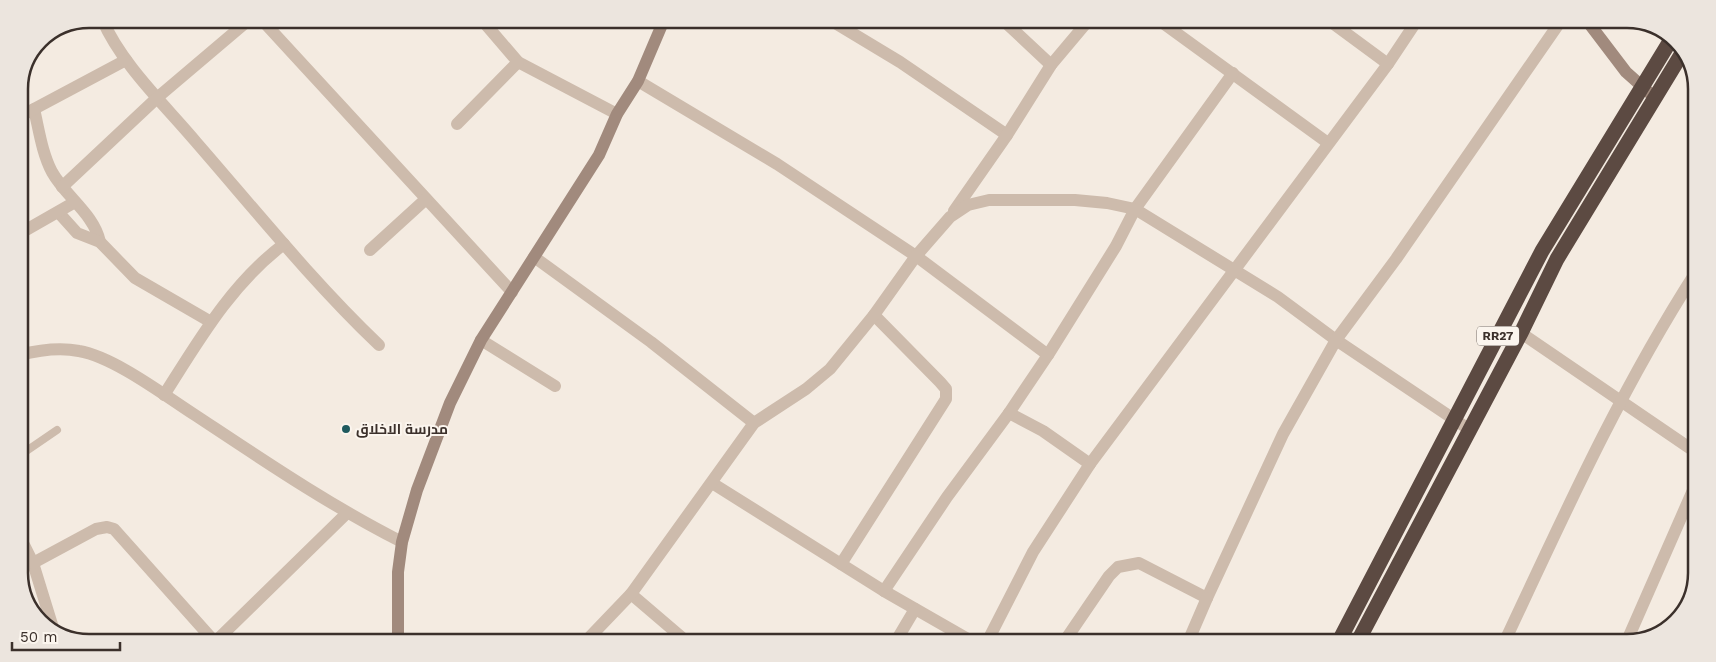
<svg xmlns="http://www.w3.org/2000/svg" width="1716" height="662" font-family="'Work Sans',Cairo,sans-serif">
	<rect width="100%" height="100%" fill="#f4ebe1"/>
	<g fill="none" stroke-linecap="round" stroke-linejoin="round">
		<polyline stroke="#cdbbac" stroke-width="8" points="19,456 57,430"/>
		<g stroke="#cdbbac" stroke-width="12">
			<path d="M 102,19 C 122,65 164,104 196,142 C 256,211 313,282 379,345"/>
			<polyline points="261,19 512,292"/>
			<polyline points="482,20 518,62 617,114"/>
			<polyline points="832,21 900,62 1007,135"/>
			<polyline points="1004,21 1051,65"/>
			<polyline points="1160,21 1328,143"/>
			<polyline points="1331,22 1388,64"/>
			<polyline points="638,81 777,164 916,256 1048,355"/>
			<path d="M 34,109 C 39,130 42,153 52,172 C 66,197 94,214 100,242"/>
			<polyline points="19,117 126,60"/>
			<polyline points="457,124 518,62"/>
			<polyline points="62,187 158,97 250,19"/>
			<polyline points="954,211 1007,135 1051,65 1088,21"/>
			<polyline points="59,213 77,233 100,242 135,278 211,322"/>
			<polyline points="19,234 75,202"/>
			<polyline points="370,250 426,199"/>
			<polyline points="534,257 651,342 754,423"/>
			<polyline points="1521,333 1694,451"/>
			<polyline points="481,340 555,386"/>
			<path d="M 19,355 C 39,350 59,347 79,351 C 114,357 164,395 195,415 C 263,460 329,505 402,542"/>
			<path d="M 164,395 C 199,340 231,284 284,244"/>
			<polyline points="1009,413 1043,431 1090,464"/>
			<polyline points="712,483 884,591 973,642"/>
			<polyline points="19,535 33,563 54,631"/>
			<polyline points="33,563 96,529 107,527 114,529 213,640"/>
			<polyline points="841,564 946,399 946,389 940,382 874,315"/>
			<polyline points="884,591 947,497 1009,413 1048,355 1116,246 1135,209 1233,73"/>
			<polyline points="631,594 686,641"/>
			<polyline points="217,640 346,514"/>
			<polyline points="586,641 631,594 754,423 806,389 830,369 874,315 916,256 950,217 968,205 989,200 1075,200 1107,203 1135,209 1278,297 1336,340 1470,430"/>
			<polyline points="896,641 915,609"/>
			<polyline points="987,642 1033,552 1090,464 1388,64 1416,22"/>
			<polyline points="1064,642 1109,576 1118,567 1139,563 1207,598 1283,434 1336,340 1396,259 1560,22"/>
			<polyline points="1188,642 1207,598"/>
			<path d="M 1504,643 C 1563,517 1620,390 1696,272"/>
			<polyline points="1626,643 1694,488"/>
		</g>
		<g stroke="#a18a7d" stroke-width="12">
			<polyline points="1588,22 1626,72 1654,97"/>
			<polyline points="398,640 398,572 402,542 417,490 450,403 481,340 599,155 617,114 638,81 664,20"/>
		</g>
		<g stroke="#5c4a42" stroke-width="15">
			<polyline points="1338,643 1542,251 1672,38"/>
			<polyline points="1357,643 1521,333 1557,259 1684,50"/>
		</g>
	</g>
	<circle fill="#1f5a5e" stroke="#fbf5ee" stroke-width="2" cx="346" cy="429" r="5"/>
	<g text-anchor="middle" stroke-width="4" stroke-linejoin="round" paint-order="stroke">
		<rect fill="#fbf5ee" stroke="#756b66" stroke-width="1" x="1477" y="326.5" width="42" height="19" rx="4"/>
		<g font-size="12" font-weight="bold" fill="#3b302b">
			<text x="1498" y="340">RR27</text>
		</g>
		<g font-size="14" font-weight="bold" fill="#3b302b" stroke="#fbf5ee" text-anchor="start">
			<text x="356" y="434">مدرسة الاخلاق</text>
		</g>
	</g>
	<path d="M0 0H1716V662H0ZM89 28H1627A61 61 0 0 1 1688 89V573A61 61 0 0 1 1627 634H89A61 61 0 0 1 28 573V89A61 61 0 0 1 89 28Z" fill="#ece5de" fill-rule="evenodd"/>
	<path fill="none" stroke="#3b302b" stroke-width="2.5" d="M89 28H1627A61 61 0 0 1 1688 89V573A61 61 0 0 1 1627 634H89A61 61 0 0 1 28 573V89A61 61 0 0 1 89 28Z"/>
	<path d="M12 642v8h108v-8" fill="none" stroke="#3b302b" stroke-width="2.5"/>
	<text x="20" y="642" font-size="15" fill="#3b302b" stroke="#fbf5ee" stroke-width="4" paint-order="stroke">50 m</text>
</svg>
